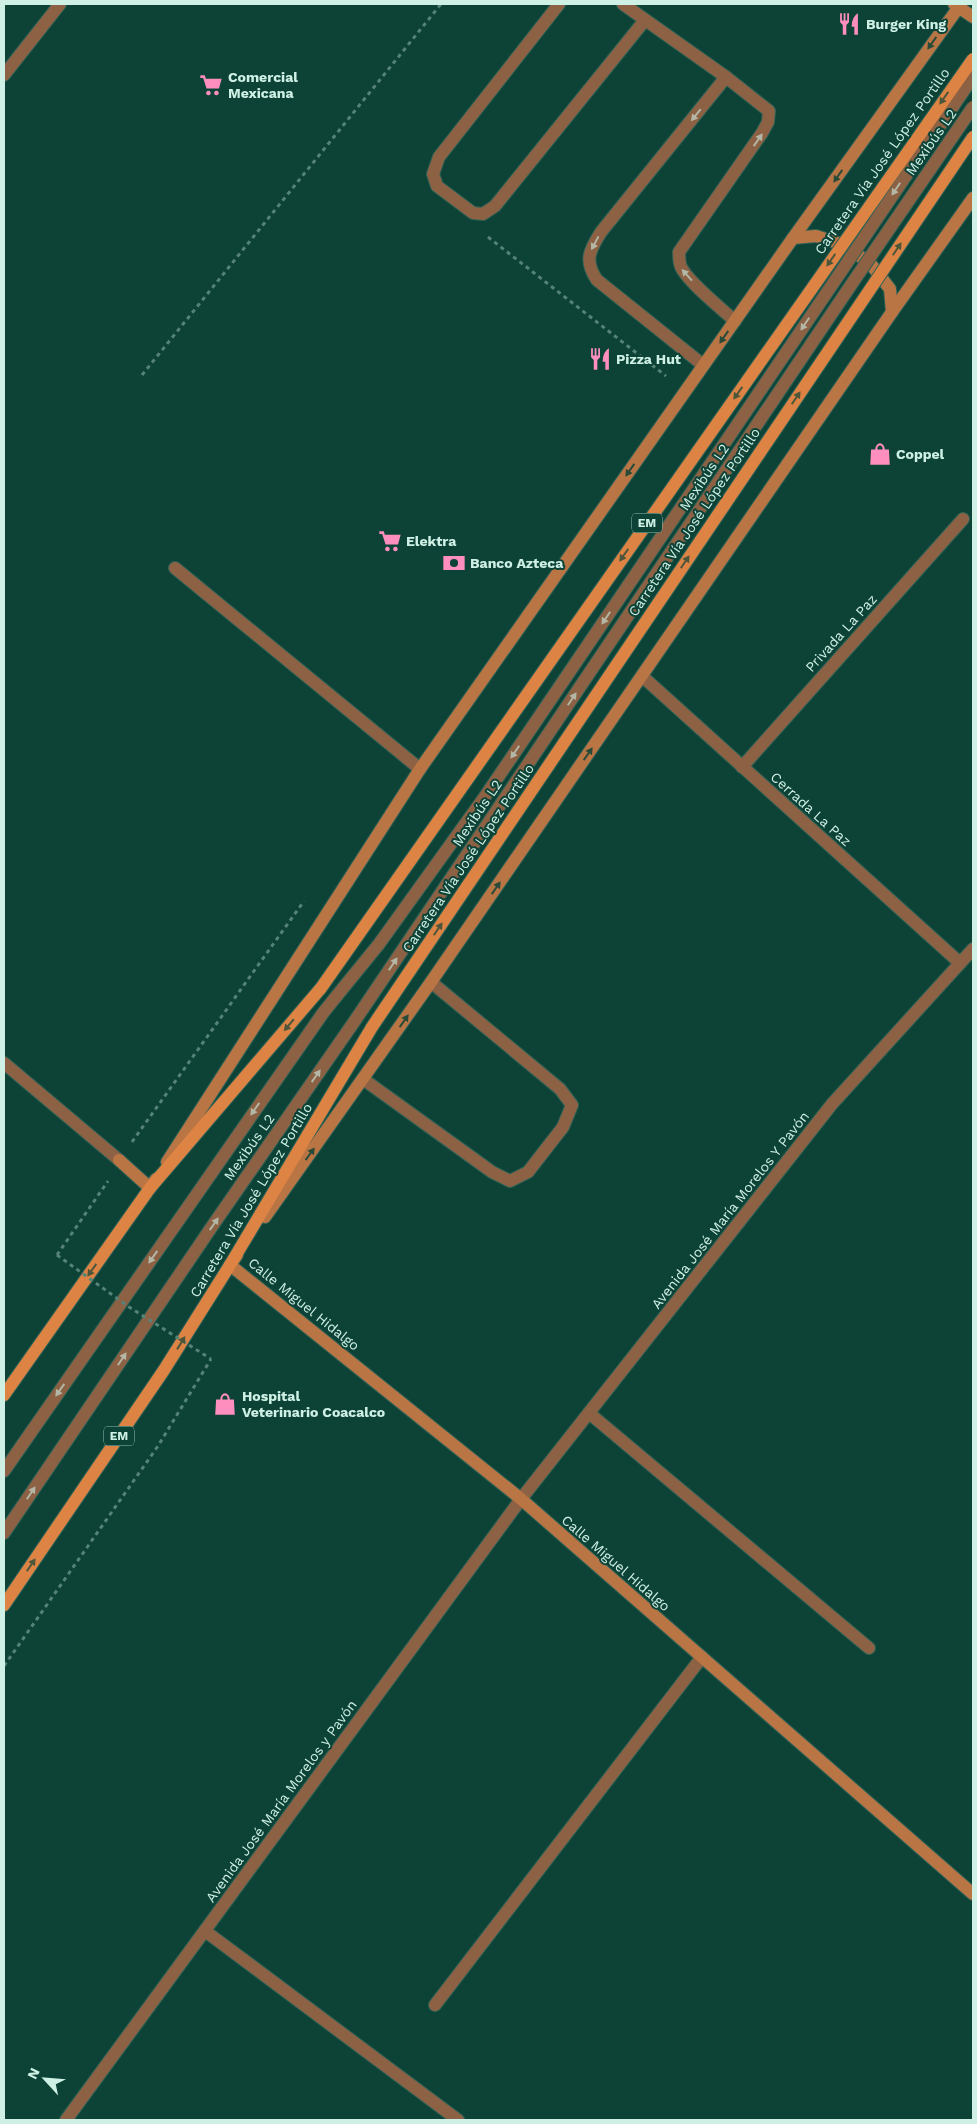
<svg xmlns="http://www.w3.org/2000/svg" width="977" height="2124" font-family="'Work Sans',sans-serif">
	<rect width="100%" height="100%" fill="#0d4337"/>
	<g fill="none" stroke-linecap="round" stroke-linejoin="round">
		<defs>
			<g id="lane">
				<polyline points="559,4 439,157 433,174 437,186 473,213 483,214 495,206 645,20"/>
				<path d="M 623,4 L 726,77 L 769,111 L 768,122 L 762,133 L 679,252 C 679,258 679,262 681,267 C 688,282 722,309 735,321"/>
				<path d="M 703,365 L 597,280 C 584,261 589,251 601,232 L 726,77"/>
				<polyline points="175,568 420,769"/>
				<polyline points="4,1063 119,1160"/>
				<polyline points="363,1079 492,1172 510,1181 528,1172 563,1127 572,1105 560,1089 431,982"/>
				<polyline points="589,1413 869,1648"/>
				<polyline points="4,1471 323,1013 335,998"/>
				<polyline points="4,1533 213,1225 356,1019"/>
				<polyline points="435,2005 702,1657"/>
			</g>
			<g id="street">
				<polyline points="4,75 60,4"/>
				<polyline points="642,676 960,963"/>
				<polyline points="742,767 963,519"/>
				<polyline points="205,1931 458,2120"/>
				<polyline points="66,2120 521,1499 832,1104 973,949"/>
			</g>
			<g id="secondary">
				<polyline points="954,4 973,17"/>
				<polyline points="793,238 816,236 841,244 870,263 890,289 892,312"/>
				<polyline points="119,1160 150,1188 156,1179"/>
				<polyline points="167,1162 420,769 793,238 961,4"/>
				<polyline points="265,1217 431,982 892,312 973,198"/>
				<polyline points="237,1255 230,1265 521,1499 973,1894"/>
			</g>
			<g id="primary">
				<polyline points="4,1395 150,1188 321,988"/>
				<polyline points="4,1605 164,1370 230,1265 372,1027"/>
			</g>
		</defs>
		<use href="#lane" stroke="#306256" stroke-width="14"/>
		<use href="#street" stroke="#306256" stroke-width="14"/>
		<use href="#secondary" stroke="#306256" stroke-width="14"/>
		<use href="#primary" stroke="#306256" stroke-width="14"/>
		<g stroke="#558378" stroke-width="3" stroke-dasharray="4 4" stroke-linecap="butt">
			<polyline points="488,237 666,376"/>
			<polyline points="142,375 441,4"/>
			<polyline points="132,1142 304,901"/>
			<polyline points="57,1255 108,1181"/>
			<polyline points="4,1666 158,1446 211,1359"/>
		</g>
		<use href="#lane" stroke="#8c6144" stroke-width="12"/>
		<use href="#street" stroke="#8c6144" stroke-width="12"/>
		<use href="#secondary" stroke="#ba7545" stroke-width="12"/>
		<use href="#primary" stroke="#dd8444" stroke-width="12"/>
		<defs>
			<g id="lane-bridge">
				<polyline points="335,998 379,944 486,795 973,77"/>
				<polyline points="356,1019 853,282 973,107"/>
			</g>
			<g id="primary-bridge">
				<polyline points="321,988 973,59"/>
				<polyline points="372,1027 973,137"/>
			</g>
		</defs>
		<use href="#lane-bridge" stroke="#306256" stroke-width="14" stroke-linecap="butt"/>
		<use href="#primary-bridge" stroke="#306256" stroke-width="14" stroke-linecap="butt"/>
		<polyline stroke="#558378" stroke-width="3" stroke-dasharray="4 4" stroke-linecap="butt" points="57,1255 129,1307 211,1359"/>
		<use href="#lane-bridge" stroke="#8c6144" stroke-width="12"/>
		<use href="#primary-bridge" stroke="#dd8444" stroke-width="12"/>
	</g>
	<defs><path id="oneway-solid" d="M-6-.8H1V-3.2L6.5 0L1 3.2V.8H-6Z" transform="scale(1.25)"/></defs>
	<g fill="#274a39">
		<use href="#oneway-solid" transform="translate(932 43) rotate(125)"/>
		<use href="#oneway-solid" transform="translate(838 176) rotate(125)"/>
		<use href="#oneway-solid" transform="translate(724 337) rotate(125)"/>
		<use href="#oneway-solid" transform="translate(630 470) rotate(125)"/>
		<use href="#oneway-solid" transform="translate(588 754) rotate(-55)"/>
		<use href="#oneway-solid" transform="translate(496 888) rotate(-55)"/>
		<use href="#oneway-solid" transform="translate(404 1021) rotate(-55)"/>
		<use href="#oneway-solid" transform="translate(310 1154) rotate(-54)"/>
	</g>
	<g fill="#4b563b">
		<use href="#oneway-solid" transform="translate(944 98) rotate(125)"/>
		<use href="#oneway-solid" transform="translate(897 249) rotate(-56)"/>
		<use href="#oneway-solid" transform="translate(831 260) rotate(125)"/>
		<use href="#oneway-solid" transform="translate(738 393) rotate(125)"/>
		<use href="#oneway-solid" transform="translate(796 398) rotate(-56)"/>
		<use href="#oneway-solid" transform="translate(624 555) rotate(125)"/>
		<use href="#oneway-solid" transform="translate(685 562) rotate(-56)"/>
		<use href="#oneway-solid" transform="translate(438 929) rotate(-56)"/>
		<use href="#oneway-solid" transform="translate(289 1025) rotate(130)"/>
		<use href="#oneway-solid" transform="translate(92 1270) rotate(125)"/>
		<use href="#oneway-solid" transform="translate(181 1343) rotate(-58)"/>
		<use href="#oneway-solid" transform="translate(31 1565) rotate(-56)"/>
	</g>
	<g fill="#b4b7a5">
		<use href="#oneway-solid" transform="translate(696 115) rotate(129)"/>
		<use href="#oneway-solid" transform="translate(758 140) rotate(-55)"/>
		<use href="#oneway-solid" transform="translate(896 189) rotate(124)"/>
		<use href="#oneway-solid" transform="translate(595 243) rotate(118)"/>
		<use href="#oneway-solid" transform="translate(687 275) rotate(-132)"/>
		<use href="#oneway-solid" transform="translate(805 324) rotate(124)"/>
		<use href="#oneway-solid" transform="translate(606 618) rotate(124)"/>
		<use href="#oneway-solid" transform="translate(572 699) rotate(-56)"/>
		<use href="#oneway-solid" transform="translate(515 752) rotate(124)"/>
		<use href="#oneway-solid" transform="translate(393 964) rotate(-56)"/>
		<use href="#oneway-solid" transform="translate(316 1076) rotate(-55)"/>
		<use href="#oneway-solid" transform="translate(255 1109) rotate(125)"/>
		<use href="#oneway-solid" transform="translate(214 1224) rotate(-55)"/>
		<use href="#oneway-solid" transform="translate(153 1257) rotate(125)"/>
		<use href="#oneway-solid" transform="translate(122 1359) rotate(-56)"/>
		<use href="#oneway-solid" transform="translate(60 1390) rotate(125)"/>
		<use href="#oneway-solid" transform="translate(31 1493) rotate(-56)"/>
	</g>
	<defs>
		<symbol id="restaurant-bare" viewBox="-9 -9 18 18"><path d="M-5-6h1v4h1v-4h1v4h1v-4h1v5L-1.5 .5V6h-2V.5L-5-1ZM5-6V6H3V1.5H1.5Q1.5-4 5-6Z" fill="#fe8ebd" stroke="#0d4337" stroke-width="2.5" paint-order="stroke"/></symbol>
		<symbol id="supermarket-bare" viewBox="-9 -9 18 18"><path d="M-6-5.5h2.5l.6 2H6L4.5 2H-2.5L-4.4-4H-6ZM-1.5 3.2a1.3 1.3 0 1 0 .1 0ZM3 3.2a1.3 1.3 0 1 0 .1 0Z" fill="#fe8ebd" stroke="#0d4337" stroke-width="2.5" paint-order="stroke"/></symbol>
		<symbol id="shop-bare" viewBox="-9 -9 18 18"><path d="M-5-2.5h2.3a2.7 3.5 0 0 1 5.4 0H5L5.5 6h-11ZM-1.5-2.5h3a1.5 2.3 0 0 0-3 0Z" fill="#fe8ebd" stroke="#0d4337" stroke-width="2.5" paint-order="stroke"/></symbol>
		<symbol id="bank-bare" viewBox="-9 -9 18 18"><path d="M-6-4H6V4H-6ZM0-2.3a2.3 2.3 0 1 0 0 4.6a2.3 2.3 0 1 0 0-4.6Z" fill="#fe8ebd" stroke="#0d4337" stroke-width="2.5" paint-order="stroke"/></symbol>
	</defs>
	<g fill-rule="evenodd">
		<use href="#restaurant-bare" x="833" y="8" width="32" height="32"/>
		<use href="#supermarket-bare" x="195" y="69" width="32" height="32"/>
		<use href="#restaurant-bare" x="584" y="343" width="32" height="32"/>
		<use href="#shop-bare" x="864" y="438" width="32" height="32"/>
		<use href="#supermarket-bare" x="374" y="525" width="32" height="32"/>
		<use href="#bank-bare" x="438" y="547" width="32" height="32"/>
		<use href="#shop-bare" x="209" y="1388" width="32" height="32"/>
	</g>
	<g text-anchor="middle" stroke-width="4" stroke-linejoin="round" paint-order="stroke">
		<g fill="#0d4337" stroke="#95bcb1" stroke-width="1">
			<rect x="632" y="513.5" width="30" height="19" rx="4"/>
			<rect x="104" y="1426.5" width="30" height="19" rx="4"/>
		</g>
		<g font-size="12" font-weight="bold" fill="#cff0e5">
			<text x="647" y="527">EM</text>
			<text x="119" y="1440">EM</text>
		</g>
		<g font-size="14" font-weight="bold" fill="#cff0e5" stroke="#0d4337" text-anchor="start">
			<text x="866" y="29">Burger King</text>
			<text x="228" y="82">Comercial<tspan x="228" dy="16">Mexicana</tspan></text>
			<text x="616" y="364">Pizza Hut</text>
			<text x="896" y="459">Coppel</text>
			<text x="406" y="546">Elektra</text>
			<text x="470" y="568">Banco Azteca</text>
			<text x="242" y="1401">Hospital<tspan x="242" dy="16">Veterinario Coacalco</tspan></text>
		</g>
		<g font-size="14" fill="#cff0e5" stroke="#0d4337">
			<text transform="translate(931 142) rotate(-55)" y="5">Mexibús L2</text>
			<text transform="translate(882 161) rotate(-55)" y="5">Carretera Vía José López Portillo</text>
			<text transform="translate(704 477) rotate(-56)" y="5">Mexibús L2</text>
			<text transform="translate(694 522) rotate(-56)" y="5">Carretera Vía José López Portillo</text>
			<text transform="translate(841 633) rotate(-48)" y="5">Privada La Paz</text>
			<text transform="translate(811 809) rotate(42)" y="5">Cerrada La Paz</text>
			<text transform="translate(477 813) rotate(-56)" y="5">Mexibús L2</text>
			<text transform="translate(468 858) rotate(-56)" y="5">Carretera Vía José López Portillo</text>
			<text transform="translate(249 1147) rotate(-55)" y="5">Mexibús L2</text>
			<text transform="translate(251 1200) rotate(-59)" y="5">Carretera Vía José López Portillo</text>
			<text transform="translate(730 1210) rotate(-52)" y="5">Avenida José María Morelos Y Pavón</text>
			<text transform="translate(304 1304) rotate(39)" y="5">Calle Miguel Hidalgo</text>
			<text transform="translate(616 1563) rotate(41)" y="5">Calle Miguel Hidalgo</text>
			<text transform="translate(281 1801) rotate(-54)" y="5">Avenida José María Morelos y Pavón</text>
		</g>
	</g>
	<rect width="977" height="2124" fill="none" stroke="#cff0e5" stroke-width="10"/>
	<g transform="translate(45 2079) rotate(296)" stroke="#0d4337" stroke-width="4" paint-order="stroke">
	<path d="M0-4L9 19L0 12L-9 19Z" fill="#cff0e5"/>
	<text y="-8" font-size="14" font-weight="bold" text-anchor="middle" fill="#cff0e5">N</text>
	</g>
</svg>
